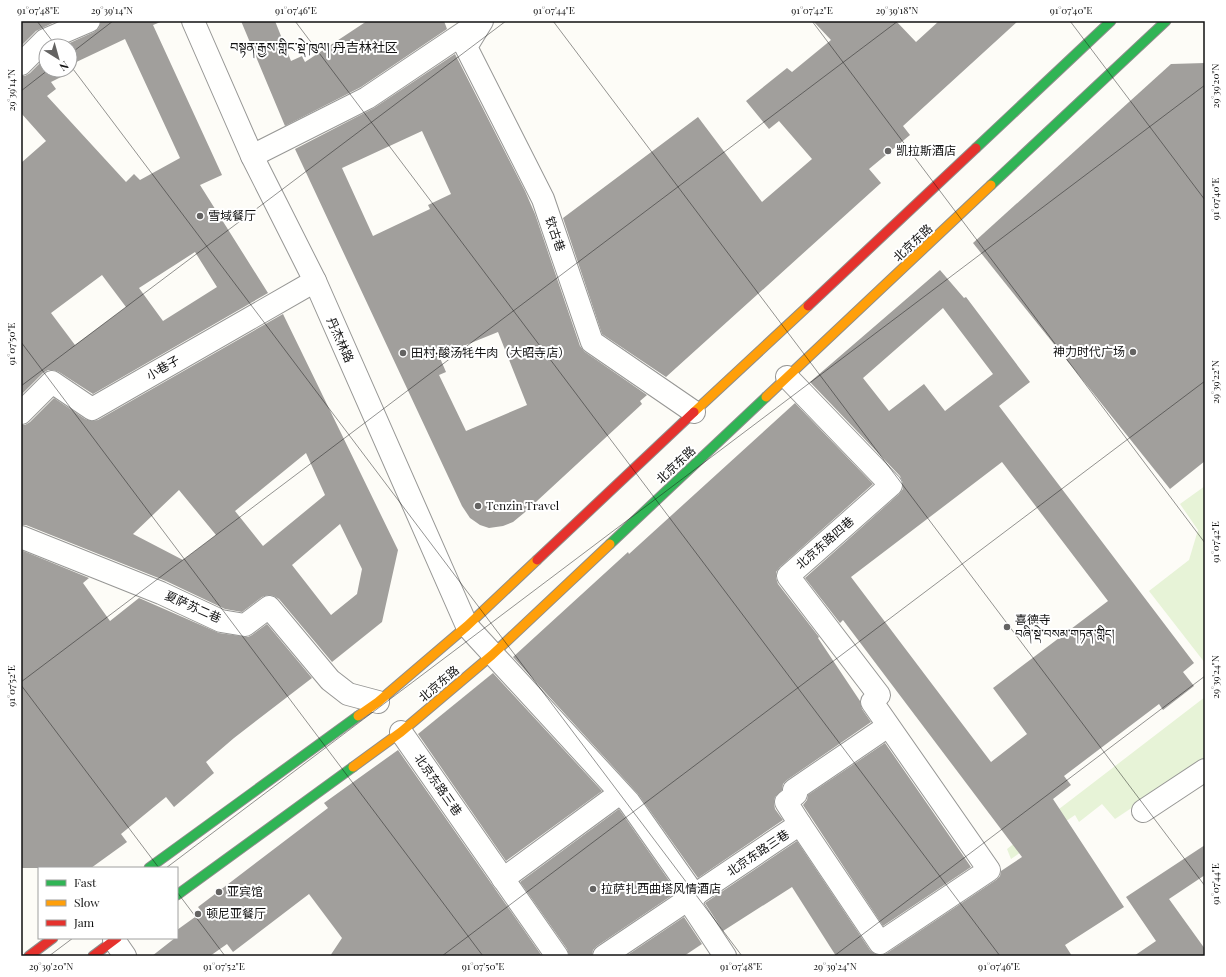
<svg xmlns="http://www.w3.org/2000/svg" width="1226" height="977" font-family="'Playfair Display','Noto Sans SC','Noto Serif Tibetan',serif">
	<rect width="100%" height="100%" fill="#fdfcf7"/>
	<g fill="#e7f3d7">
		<polygon points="1205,486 1205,663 1149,591 1189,560 1198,530 1180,504"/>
		<polygon points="1205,697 1205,759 1115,819 1102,804 1079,822 1075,815 1011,859 1007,849"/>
	</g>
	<g fill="#a19f9c" fill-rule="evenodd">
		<polygon points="21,21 57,21 36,31 21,46"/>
		<path d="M 101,21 L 163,21 L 153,25 L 222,175 L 200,185 L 268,293 L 93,394 L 59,372 L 53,370 L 48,370 L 43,373 L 21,395 L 21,163 L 46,141 L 21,113 L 21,76 L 25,76 L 30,73 L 46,57 L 46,70 L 63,70 L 65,75 L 51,82 L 56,89 L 47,96 L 126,182 L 134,174 L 140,180 L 180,158 L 125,39 L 70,65 L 70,46 L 63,46 L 94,32 L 99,28 ZM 195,252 L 217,287 L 163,321 L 139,288 ZM 102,275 L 126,307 L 75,345 L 51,313 Z"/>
		<polygon points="241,21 275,21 291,61 302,56 305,62 367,21 444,21 447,29 361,87 285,126"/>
		<polygon points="813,21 896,21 916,42 939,21 1018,21 903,126 910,135 869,169 881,183 666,377 602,334 563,218 698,117 762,202 812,159 779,121 769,129 746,101 787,68 792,72 831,40"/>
		<path d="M 455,54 L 525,191 L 535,214 L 580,346 L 585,352 L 647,395 L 640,401 L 642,404 L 524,513 L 513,522 L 503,526 L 489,528 L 480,525 L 470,518 L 462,506 L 295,149 L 374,108 ZM 422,131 L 451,194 L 428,205 L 430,209 L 373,236 L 342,168 ZM 498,332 L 527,405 L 466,431 L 439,375 L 446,372 L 440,358 L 451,353 L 451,351 Z"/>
		<polygon points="1205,63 1205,461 1170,489 973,243 1171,64"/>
		<path d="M 940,270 L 964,298 L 966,297 L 1030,382 L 999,406 L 1194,663 L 1183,672 L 1194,686 L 1163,710 L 1159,704 L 1064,776 L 1071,785 L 1053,799 L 1124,907 L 1065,945 L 1072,956 L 836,956 L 792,887 L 723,931 L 705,903 L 797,841 L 870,950 L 875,954 L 881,955 L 887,953 L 996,880 L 1000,876 L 1001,871 L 1022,857 L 843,620 L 840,623 L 805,578 L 899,494 L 903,489 L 903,483 L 900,476 L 810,382 ZM 943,308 L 993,374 L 945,411 L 924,384 L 889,411 L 863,378 ZM 1002,462 L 1108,601 L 993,688 L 1027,734 L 991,762 L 851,577 Z"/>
		<path d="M 283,314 L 398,550 L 382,622 L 332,662 L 279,599 L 274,596 L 268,595 L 262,597 L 242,612 L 225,609 L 166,581 L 26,525 L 21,525 L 21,425 L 25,425 L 30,422 L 54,398 L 85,419 L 91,421 L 98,420 ZM 306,453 L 325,495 L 263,546 L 235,511 ZM 179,490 L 216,535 L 183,560 L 133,534 ZM 340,524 L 362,569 L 357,594 L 331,615 L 292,565 Z"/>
		<polygon points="795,403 873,484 780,567 776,572 776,578 778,584 819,637 818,638 860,701 862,709 871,722 787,780 783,784 782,790 775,797 774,803 775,809 783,820 698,878 638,794 513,657 628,552 629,554"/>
		<polygon points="21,550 89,578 83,583 110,621 139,598 219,633 248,637 252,635 267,624 312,678 234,738 206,762 214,773 174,807 166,797 121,834 127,842 91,868 21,868"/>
		<polygon points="493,673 602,791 506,861 418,734"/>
		<polygon points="885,743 971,867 883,926 803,805 807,800 808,795"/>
		<polygon points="398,750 542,956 330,956 342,938 309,894 233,952 227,944 210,956 152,956 175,938 177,938 177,930 202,912 198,907 328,808 324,803"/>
		<polygon points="619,809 677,892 597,946 593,950 592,956 569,956 567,949 520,882"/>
		<polygon points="1205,845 1205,875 1169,899 1205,949 1205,956 1134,956 1156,941 1126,897"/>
		<polygon points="684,917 702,944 684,956 626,956"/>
	</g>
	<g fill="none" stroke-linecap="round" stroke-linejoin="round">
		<defs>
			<g id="street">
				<polyline points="193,21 252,156 315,281 467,626 629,802 695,896"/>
				<polyline points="482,21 466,47 543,199 592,342 694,412"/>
				<polyline points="21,64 45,40 89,21"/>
				<polyline points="252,156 367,98 477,24"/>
				<polyline points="787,377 891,485 788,576 879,695 872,702 989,870 880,943 800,824"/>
				<polyline points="21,413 52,382 92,409 315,281"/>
				<polyline points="21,537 161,593 221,621 245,625 269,607 330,680 348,694 378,702"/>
				<polyline points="401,732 557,956"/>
				<polyline points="1143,811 1205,770"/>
				<polyline points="503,879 620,793"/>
				<polyline points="688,900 725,956"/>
				<polyline points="114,940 125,956"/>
				<polyline points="604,956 800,824 786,802 796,794 794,790 888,726"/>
			</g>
			<g id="fast">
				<polyline points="976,148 1111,21"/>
				<polyline points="991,185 1166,21"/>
				<polyline points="610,544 766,397"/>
				<polyline points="149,868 358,716"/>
				<polyline points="177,895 353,767"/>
			</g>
			<g id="slow">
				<polyline points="766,397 991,185"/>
				<polyline points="694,412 808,306"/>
				<polyline points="358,716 378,702 467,626 537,560"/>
				<polyline points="353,767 401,732 492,655 610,544"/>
			</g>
			<g id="jam">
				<polyline points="808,306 976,148"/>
				<polyline points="537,560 694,412"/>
				<polyline points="29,956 53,938"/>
				<polyline points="93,956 117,938"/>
			</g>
		</defs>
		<use href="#street" stroke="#979795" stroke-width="24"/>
		<use href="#fast" stroke="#8e8d8b" stroke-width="11"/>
		<use href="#slow" stroke="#8e8d8b" stroke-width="11"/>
		<use href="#jam" stroke="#8e8d8b" stroke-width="11"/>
		<use href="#street" stroke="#fffffe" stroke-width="22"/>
		<use href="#fast" stroke="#30b455" stroke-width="9"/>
		<use href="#slow" stroke="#ff9f0a" stroke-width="9"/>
		<use href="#jam" stroke="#e5322d" stroke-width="9"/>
	</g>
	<path fill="none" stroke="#111" stroke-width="1" stroke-opacity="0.45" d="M 37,21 L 56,46M 295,21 L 1000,956M 553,21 L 1205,886M 812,21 L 1205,543M 1070,21 L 1205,200M 70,54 L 113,21M 70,65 L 742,956M 21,91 L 48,70M 21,342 L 483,956M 21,386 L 506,21M 21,682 L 898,21M 21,685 L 159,868M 166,868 L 1205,85M 177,892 L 225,956M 49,956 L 73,938M 442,956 L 1205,381M 834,956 L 1205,676"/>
	<g fill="#646362" stroke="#fff" stroke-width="1.5">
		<circle cx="888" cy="151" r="4"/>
		<circle cx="200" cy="216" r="4"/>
		<circle cx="1133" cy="352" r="4"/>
		<circle cx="403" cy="353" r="4"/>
		<circle cx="478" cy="506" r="4"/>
		<circle cx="1007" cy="627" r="4"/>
		<circle cx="593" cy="889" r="4"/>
		<circle cx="219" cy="892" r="4"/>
		<circle cx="198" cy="914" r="4"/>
	</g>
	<g text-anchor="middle" stroke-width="4" stroke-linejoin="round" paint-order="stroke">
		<g font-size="12" fill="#111" stroke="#fff" text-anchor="start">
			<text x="896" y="155">凯拉斯酒店</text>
			<text x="208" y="220">雪域餐厅</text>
			<text x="1125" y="356" text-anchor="end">神力时代广场</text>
			<text x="411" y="357">田村·酸汤牦牛肉（大昭寺店）</text>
			<text x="486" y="510">Tenzin Travel</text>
			<text x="1015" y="624">喜德寺<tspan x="1015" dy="14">བཞི་སྡེ་བསམ་གཏན་གླིང།</tspan></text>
			<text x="601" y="893">拉萨扎西曲塔风情酒店</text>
			<text x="227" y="896">亚宾馆</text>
			<text x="206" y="918">顿尼亚餐厅</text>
		</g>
		<g font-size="12" fill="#111" stroke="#fff">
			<text transform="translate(555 234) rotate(71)" y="4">钦古巷</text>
			<text transform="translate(913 243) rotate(-43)" y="4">北京东路</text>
			<text transform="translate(340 340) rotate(66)" y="4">丹杰林路</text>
			<text transform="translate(163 368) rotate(-30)" y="4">小巷子</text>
			<text transform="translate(676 465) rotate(-43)" y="4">北京东路</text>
			<text transform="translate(825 543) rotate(-41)" y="4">北京东路四巷</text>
			<text transform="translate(193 607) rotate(24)" y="4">夏萨苏二巷</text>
			<text transform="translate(439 684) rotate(-40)" y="4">北京东路</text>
			<text transform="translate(438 785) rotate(55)" y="4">北京东路三巷</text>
			<text transform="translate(758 853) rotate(-34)" y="4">北京东路三巷</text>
		</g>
		<g font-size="13" fill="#111" stroke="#fff">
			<text x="314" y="52">བསྟན་རྒྱས་གླིང་སྡེ་ཁུལ། 丹吉林社区</text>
		</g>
	</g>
	<rect width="1226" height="977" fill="none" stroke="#ffffff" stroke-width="44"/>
	<rect x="38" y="867" width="140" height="72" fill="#ffffff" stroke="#a0a0a0"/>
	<rect x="46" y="880" width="20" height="6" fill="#30b455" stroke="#a0a0a0"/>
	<text x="74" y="887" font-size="12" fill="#111111">Fast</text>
	<rect x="46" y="900" width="20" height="6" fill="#ff9f0a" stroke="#a0a0a0"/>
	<text x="74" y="907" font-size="12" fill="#111111">Slow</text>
	<rect x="46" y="920" width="20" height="6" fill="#e5322d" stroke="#a0a0a0"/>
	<text x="74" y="927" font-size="12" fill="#111111">Jam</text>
	<g transform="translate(58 58) rotate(143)"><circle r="19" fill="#ffffff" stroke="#a0a0a0"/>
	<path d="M0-3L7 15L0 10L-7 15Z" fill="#646362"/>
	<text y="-6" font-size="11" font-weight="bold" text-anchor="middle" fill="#111111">N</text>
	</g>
	<rect x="22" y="22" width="1182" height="933" fill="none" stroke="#111" stroke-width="1.5"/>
	<g font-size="10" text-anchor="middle" fill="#111">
		<text x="38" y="14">91°07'48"E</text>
		<text x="112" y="14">29°39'14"N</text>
		<text x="296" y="14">91°07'46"E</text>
		<text x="554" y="14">91°07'44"E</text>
		<text x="812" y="14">91°07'42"E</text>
		<text x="897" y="14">29°39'18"N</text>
		<text x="1071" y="14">91°07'40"E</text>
		<text transform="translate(1215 86) rotate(-90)" y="4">29°39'20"N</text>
		<text transform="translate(11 90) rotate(-90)" y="4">29°39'14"N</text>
		<text transform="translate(1215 199) rotate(-90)" y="4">91°07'40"E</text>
		<text transform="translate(11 344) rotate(-90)" y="4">91°07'50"E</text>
		<text transform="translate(1215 382) rotate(-90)" y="4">29°39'22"N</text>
		<text transform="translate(1215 542) rotate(-90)" y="4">91°07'42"E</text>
		<text transform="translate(1215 677) rotate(-90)" y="4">29°39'24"N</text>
		<text transform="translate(11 686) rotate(-90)" y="4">91°07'52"E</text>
		<text transform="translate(1215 884) rotate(-90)" y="4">91°07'44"E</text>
		<text x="51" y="970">29°39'20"N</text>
		<text x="224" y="970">91°07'52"E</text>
		<text x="483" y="970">91°07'50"E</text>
		<text x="741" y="970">91°07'48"E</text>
		<text x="835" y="970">29°39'24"N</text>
		<text x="999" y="970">91°07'46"E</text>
	</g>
</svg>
